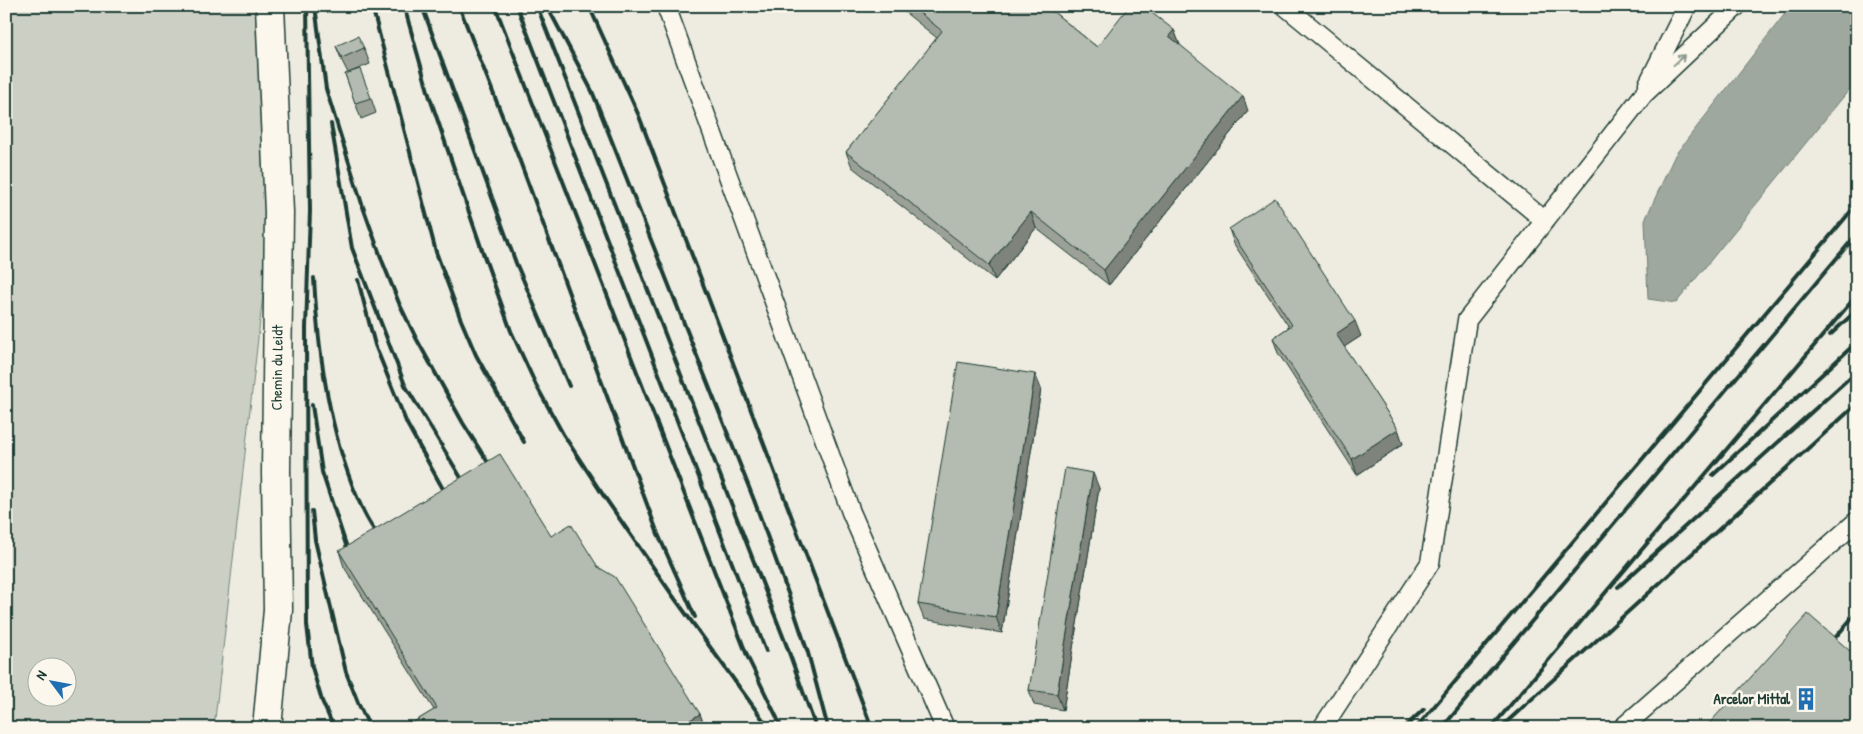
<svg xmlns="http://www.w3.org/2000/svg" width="1863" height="734" font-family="'Patrick Hand',sans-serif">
	<rect width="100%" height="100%" fill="#eeece1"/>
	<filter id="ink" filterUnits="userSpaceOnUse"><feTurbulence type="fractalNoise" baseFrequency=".02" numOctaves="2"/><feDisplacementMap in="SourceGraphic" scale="10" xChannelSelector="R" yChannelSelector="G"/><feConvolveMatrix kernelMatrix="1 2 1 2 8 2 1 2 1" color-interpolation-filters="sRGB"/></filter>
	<g filter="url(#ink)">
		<path fill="#cbcfc4" stroke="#75867c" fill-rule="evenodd" d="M 6,6 L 255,6 L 268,250 L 214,728 L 6,728 ZM 38,666 L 68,666 L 68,696 L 38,696 Z"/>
		<polygon fill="#9fa89f" stroke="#6c7d74" points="1791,6 1857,6 1857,80 1676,303 1648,299 1645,220 1675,155"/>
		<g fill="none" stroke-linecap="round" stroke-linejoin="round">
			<defs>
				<g id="service">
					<polyline points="666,6 851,512 945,728"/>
					<polyline points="1285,6 1544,220"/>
					<polyline points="1648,84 1687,6"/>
					<polyline points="1322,728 1430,563 1467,320 1644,94 1737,6"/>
					<polyline points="1622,728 1857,521"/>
				</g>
				<g id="minor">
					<path id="s1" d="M 267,728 L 278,610 L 276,472 L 279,212 L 270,6"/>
				</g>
			</defs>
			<use href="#service" stroke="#1f3d34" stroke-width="21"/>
			<use href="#minor" stroke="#1f3d34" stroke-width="31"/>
			<use href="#service" stroke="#fbf7ec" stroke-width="18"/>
			<use href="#minor" stroke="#fbf7ec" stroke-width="28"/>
			<g stroke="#1f3d34" stroke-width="4">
				<polyline points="307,6 310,211 306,328 307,625 312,667 322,701 334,728"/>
				<polyline points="315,6 326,89 362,204 383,263 399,303 416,338 463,423 492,469"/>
				<polyline points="372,6 436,252 461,320 476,355 524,442"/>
				<polyline points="404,6 430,98 483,253 511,331 536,385 563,434 599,489 673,596 769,728"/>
				<polyline points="422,6 516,263 569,386"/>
				<polyline points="459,6 518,156 658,534 695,617"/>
				<polyline points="495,6 748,658 782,728"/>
				<polyline points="517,6 766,651"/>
				<polyline points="537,6 786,644 816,728"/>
				<polyline points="547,6 592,91 754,500 789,596 808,653 828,728"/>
				<polyline points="589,6 639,116 872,728"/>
				<polyline points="331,124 352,248 405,385 466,486"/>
				<path d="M 314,278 C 318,353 330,439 362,508 C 366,518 373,528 379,538"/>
				<polyline points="358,280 375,345 407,424 448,498"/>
				<polyline points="1830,335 1857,310"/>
				<polyline points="312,405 322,472 350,557"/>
				<polyline points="1713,475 1857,342"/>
				<polyline points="312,511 315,540 346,672 359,705 370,728"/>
				<polyline points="1618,587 1857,371"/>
				<polyline points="1829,645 1857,612"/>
				<polyline points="1404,728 1424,709"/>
				<polyline points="1416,728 1857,204"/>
				<polyline points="1442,728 1857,234"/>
				<polyline points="1491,728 1857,295"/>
				<polyline points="1500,728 1857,404"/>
			</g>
		</g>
		<g fill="#9ba197" stroke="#1f3d34">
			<polygon points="897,6 1046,6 1097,47 1174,30 1180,45 1248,111 1109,285 1036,228 995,280 852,167 846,152 937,38"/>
			<polygon points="336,46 364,48 370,64 348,73 342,61"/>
			<polygon points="345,74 371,98 376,113 361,119"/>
			<polygon points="1229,229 1361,336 1344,347 1398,429 1403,444 1357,475 1278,353 1273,338 1289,327 1234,244"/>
			<polygon points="1035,374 1041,389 1002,633 924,619 918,604"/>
			<polygon points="1099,488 1063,710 1034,705 1029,690"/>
			<polygon points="551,536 598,567 700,714 705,728 404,728 434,710 344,567 339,551"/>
		</g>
		<g fill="#7e837b" stroke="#1f3d34">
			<polygon points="1174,30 1180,45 1169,36"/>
			<polygon points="1243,96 1248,111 1109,285 1104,270"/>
			<polygon points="1031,212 1036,228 995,280 989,265"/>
			<polygon points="1355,321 1361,336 1341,349 1336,334"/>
			<polygon points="1035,374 1041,389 1002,633 996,617"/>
			<polygon points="1398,429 1403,444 1357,475 1352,459"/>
			<polygon points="1093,473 1099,488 1063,710 1057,694"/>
			<polygon points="700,714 705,728 680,728 680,726"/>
		</g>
		<g fill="#b4bbb0" stroke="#1f3d34">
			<polygon points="911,6 1046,6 1097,47 1129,6 1143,6 1174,30 1169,36 1243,96 1104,270 1031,212 989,265 846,152 942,31"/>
			<polygon points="358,36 364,48 342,58 336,46"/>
			<polygon points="360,69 371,98 355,103 345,74"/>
			<polygon points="1275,198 1355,321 1336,334 1398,429 1352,459 1273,338 1292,325 1229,229"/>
			<polygon points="958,362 1035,374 996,617 918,604"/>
			<polygon points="500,454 551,536 571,524 598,567 615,577 700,714 680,726 680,728 404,728 437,708 339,551"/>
			<polygon points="1065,468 1093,473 1057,694 1029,690"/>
			<polygon points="1808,614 1850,651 1857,643 1857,728 1705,728"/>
		</g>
		<defs><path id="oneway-shaft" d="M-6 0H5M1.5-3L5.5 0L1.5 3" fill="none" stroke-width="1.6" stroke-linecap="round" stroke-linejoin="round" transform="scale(1.25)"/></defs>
		<use stroke="#8d9a90" href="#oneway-shaft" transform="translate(1679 60) rotate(-43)"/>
	</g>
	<defs>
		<symbol id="building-bare" viewBox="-9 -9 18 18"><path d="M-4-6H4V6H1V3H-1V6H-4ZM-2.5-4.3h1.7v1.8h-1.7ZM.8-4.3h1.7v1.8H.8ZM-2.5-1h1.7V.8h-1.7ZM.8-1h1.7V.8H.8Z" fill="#1f6fb2" stroke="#fbf7ec" stroke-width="2.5" paint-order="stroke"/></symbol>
	</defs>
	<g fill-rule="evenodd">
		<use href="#building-bare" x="1790" y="683" width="32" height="32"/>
	</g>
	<g text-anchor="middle" stroke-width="5" stroke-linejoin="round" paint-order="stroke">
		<g font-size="15" fill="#1f3d34" stroke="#fbf7ec">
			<text dy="5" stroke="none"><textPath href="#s1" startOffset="361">Chemin du Leidt</textPath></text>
		</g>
		<g font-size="15" font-weight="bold" fill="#1f3d34" stroke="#fbf7ec" text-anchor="end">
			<text x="1790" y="704">Arcelor Mittal</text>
		</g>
	</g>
	<rect width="1863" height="734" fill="none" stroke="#fbf7ec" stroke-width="25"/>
	<rect x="12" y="12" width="1838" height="709" fill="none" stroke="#1f3d34" stroke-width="2" filter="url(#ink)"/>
	<g transform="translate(52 682) rotate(302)"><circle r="24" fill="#fbf7ec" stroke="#a3ada2"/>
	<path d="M0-4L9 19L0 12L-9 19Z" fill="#1f6fb2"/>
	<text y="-8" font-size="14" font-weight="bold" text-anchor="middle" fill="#1f3d34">N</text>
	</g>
</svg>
